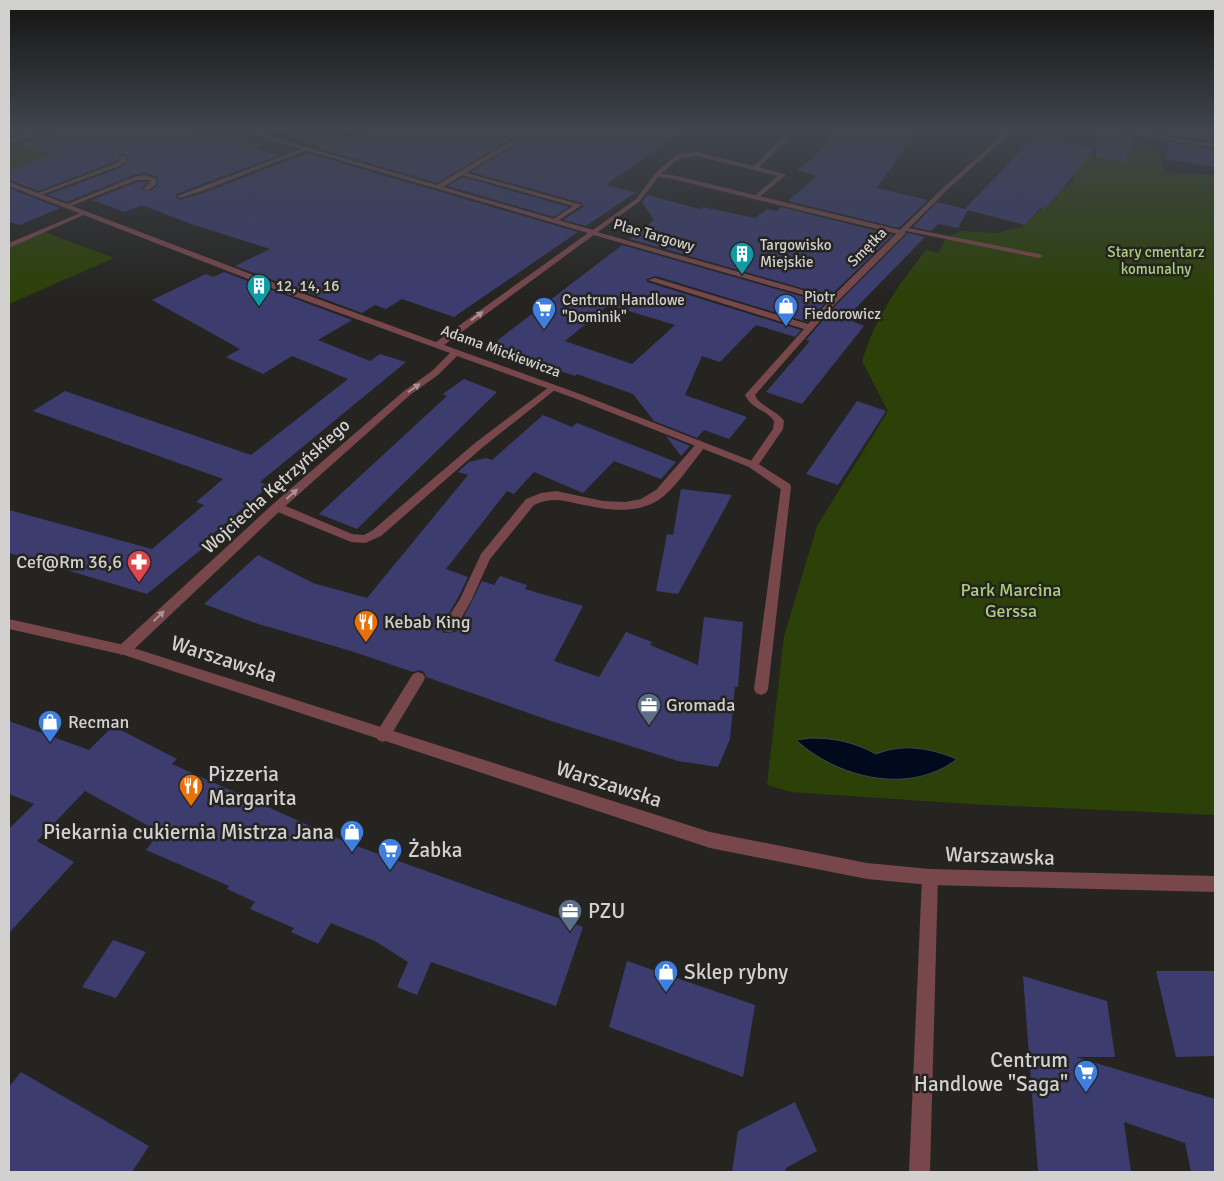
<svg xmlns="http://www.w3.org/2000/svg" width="1224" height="1181" font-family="Signika,sans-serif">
	<rect width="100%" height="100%" fill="#252421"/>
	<g fill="#2c4108">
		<polygon points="261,130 374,130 357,137 347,134 324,142 346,153"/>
		<polygon points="226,133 267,145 255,150 217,136"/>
		<polygon points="54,134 54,154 9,171 9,147"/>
		<path d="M 1132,147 L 1154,150 L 1162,157 L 1161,166 L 1167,173 L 1215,175 L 1215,815 L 969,804 L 791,792 L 767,785 L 784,636 L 817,526 L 888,411 L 862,361 C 877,315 896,288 926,250 L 939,253 L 945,240 L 961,231 L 997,233 L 1021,227 L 1073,181 L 1074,163 L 1085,154 L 1129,159 L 1121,149 Z"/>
		<polygon points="45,232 114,258 9,304 9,248"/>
	</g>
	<path fill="#000a1d" stroke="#3f4652" d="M 810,738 C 835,738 854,742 876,754 C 904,743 929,748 957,759 C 910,796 837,778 796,740 Z"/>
	<g fill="#3c3c6f" fill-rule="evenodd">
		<polygon points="70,130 192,130 193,143 213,136 280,155 176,194 175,196 179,200 206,192 307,153 578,232 454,317 402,299 386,309 375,305 362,313 235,266 270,249 191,224 142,205 125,212 92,200 137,182 147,182 142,189 150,191 157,186 158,177 145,173 134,175 67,202 47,195 120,168 129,160 124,154 119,155 119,159 114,162 38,191 9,180 9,171 51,154 16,144"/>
		<polygon points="376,130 526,130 437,183 317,148 342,138 354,139"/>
		<polygon points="539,130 683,130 606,185 638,193 637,195 635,193 586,226 563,220 583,207 582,203 471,172"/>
		<polygon points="838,130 917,130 877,188 928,200 899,228 788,201 817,176 797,170 815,157"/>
		<polygon points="1097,130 1106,130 1108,132 1135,136 1125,162 1096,157"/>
		<polygon points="1169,130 1215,130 1215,142 1169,135"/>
		<polygon points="1035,136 1094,149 1059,193 1044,209 1040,208 1025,225 968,210 958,228 938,224 931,231 913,227 937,202 965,209"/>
		<polygon points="1168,142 1215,150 1215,167 1166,159"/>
		<polygon points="463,177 569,207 554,217 448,186"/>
		<polygon points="9,188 60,208 20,225 9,222"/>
		<polygon points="647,195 700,209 703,207 755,218 767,209 777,211 781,207 893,235 830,296 629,239 654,220 642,202"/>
		<polygon points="908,233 925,237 848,316 854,318 852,321 864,326 802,404 766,392 810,341 806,340 837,304"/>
		<path d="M 622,245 L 825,303 L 807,322 L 656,276 L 646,279 L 647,282 L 801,330 L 795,337 L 756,325 L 720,362 L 702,356 L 685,395 L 747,417 L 729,439 L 704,430 L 697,438 L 654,421 L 633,394 L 577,374 L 575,376 L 490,346 ZM 609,305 L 675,325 L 632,364 L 565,341 Z"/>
		<polygon points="224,272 352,320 318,340 370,361 380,354 406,362 260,482 269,486 205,541 209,543 147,594 9,553 9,510 152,549 204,505 196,502 223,479 33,411 65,391 251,455 348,379 292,356 263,374 226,357 240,349 152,300 206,274 213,277"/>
		<polygon points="464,379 497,392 357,529 319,514 447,396 443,394"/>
		<polygon points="857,401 886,411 838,485 806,474"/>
		<polygon points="543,415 572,427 577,423 676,462 661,479 614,461 583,493 534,472 514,494 507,491 446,569 468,577 458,598 440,628 444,633 456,632 482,581 494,585 500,576 527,585 525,589 583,606 554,661 599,677 626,632 652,642 650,645 698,665 704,617 743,622 738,687 735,687 730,739 718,767 678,761 551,721 426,677 424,672 419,670 413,672 351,651 255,623 204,604 258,555 313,583 367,598 468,475 458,472 469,462 486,458 492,460"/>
		<polygon points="666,436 690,446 681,456"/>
		<polygon points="681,489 732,495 678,594 656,591 667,534 673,535"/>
		<polygon points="9,721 89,750 113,726 177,759 172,764 348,843 583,927 556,1006 431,962 417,995 397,987 408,962 375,941 331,923 318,944 291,932 294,928 250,909 255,902 227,889 229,886 146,850 155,838 146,835 152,828 85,791 37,841 74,862 9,933 9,829 34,804 9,794"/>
		<polygon points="113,940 146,952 116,998 82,987"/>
		<polygon points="627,961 755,1005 743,1077 609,1027"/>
		<polygon points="1156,971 1215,971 1215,1056 1176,1057"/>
		<polygon points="1023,976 1107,1001 1115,1057 1076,1057 1215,1099 1215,1172 1191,1172 1185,1143 1124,1122 1131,1172 1038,1172"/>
		<polygon points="21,1072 149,1146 132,1172 9,1172 9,1087"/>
		<polygon points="795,1102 817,1151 786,1168 785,1172 732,1172 738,1131"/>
	</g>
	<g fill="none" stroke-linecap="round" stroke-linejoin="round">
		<g fill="#77474b" fill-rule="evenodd">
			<polygon points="784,137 789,138 759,167 786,175 758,198 753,197 778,176 697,156 680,158 658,176 653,175 676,155 697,152 754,166"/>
			<polygon points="304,148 309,149 205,190 180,198 177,196"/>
			<polygon points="120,156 124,156 127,160 119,166 38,196 33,195 115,164 121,160"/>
			<polygon points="459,172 463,172 582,205 556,222 552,222 552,220 573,206 459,174"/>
			<polygon points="144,175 157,179 155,185 149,190 144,189 151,180 137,180 68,207 63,206 134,177"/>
			<polygon points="83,212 88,213 9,248 9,243"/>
			<polygon points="903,227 1039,254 1043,256 1039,258 906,231 902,229"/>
			<path d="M 590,230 L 831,298 L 899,231 L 906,233 L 836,303 L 755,395 C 760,407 777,410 784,421 L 783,429 L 757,467 L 753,468 L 748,465 L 773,429 L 774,421 C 766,409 752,410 745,395 L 804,329 L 648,280 L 655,278 L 808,324 L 828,302 L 590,234 Z"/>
			<polygon points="553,384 558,387 556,389 483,447 381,536 365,543 351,542 273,510 271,507 277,503 281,504 352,534 364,535 373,530 475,443"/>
			<path d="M 700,443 L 705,446 L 704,448 C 692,463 678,484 664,496 C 640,516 606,510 579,504 C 562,500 550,497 534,505 L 490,559 L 471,601 L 454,631 L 449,632 L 444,631 L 442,627 L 460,599 L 481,554 L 526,499 L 541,493 L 556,491 L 603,501 L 625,502 L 641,499 L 656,490 L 696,444 Z"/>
			<polygon points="786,483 791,487 768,689 766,693 761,695 756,693 754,689 781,487"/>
			<polygon points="418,672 423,674 425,678 423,682 388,740 383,742 378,740 376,735 378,730 413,674"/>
		</g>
		<g fill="#77474b" fill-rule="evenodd">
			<polygon points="237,130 246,130 437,185 530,130 537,130 443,187 593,230 636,199 656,173 672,175 900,230 944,187 1008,130 1014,130 948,189 902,235 672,179 658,177 640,201 444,345 580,394 757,463 790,484 791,487 790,490 782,490 749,467 574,398 457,356 438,375 410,395 281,510 129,654 124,655 119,654 117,650 119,646 273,504 404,391 432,371 450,353 279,291 9,186 9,182 285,287 436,342 588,233"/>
			<polygon points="1108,130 1122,130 1215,144 1215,148"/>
			<polygon points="930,869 936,871 938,877 930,1172 909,1172 922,877 924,871"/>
		</g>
		<g fill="#77474b" fill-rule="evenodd">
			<polygon points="42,130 51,130 9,143 9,139"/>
			<polygon points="9,619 124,645 710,832 867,863 930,869 1215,876 1215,892 930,885 867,879 710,848 124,655 9,629"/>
		</g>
	</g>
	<defs><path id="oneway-solid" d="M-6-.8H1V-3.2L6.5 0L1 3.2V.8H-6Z" transform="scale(1.25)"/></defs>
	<g fill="#a99394">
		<use href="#oneway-solid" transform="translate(477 316) rotate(-36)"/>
		<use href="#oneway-solid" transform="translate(414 388) rotate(-35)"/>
		<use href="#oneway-solid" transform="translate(292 494) rotate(-42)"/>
		<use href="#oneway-solid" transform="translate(159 616) rotate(-44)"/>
	</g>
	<linearGradient id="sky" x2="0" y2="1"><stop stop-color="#141412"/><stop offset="0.44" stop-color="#40454e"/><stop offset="1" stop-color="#40454e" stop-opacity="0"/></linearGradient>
	<rect width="1224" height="295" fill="url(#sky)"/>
	<defs>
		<symbol id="building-pin" viewBox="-11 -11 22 30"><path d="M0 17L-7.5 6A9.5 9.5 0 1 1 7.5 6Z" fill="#0f9aa8" stroke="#252421"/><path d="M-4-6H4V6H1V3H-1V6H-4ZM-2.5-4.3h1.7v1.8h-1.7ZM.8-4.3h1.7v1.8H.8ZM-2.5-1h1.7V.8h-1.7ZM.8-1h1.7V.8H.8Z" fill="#fff"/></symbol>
		<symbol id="shop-pin" viewBox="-11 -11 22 30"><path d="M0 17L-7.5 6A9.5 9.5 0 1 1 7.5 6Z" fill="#3f7fe0" stroke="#252421"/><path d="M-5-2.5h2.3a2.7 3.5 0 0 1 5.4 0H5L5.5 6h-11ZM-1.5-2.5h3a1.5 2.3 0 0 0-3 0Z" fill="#fff"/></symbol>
		<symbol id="supermarket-pin" viewBox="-11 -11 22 30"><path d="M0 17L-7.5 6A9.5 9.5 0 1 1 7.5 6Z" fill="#3f7fe0" stroke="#252421"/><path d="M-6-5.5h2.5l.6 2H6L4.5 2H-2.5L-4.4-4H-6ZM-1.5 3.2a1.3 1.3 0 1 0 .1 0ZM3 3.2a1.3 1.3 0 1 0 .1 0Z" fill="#fff"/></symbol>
		<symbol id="pharmacy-pin" viewBox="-11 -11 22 30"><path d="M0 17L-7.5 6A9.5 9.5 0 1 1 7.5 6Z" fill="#e0444e" stroke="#252421"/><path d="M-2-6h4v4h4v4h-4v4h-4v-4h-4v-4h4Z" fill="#fff"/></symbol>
		<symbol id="restaurant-pin" viewBox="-11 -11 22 30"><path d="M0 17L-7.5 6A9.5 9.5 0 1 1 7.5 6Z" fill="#e8710a" stroke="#252421"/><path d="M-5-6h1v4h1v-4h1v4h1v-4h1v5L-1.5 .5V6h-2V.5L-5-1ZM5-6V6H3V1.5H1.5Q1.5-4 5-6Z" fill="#fff"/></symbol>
		<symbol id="office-pin" viewBox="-11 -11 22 30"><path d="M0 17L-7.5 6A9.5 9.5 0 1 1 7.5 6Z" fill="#5c6f8a" stroke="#252421"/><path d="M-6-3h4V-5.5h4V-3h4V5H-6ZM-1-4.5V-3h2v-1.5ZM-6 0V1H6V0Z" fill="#fff"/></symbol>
	</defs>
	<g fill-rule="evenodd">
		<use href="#building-pin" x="728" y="240" width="28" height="38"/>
		<use href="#building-pin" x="245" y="272" width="28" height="38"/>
		<use href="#shop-pin" x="772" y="292" width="28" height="38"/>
		<use href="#supermarket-pin" x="530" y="295" width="28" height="38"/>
		<use href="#pharmacy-pin" x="125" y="548" width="28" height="38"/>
		<use href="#restaurant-pin" x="352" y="608" width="28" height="38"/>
		<use href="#office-pin" x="635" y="691" width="28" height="38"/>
		<use href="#shop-pin" x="36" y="708" width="28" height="38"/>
		<use href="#restaurant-pin" x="177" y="772" width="28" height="38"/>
		<use href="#shop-pin" x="338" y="818" width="28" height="38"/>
		<use href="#supermarket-pin" x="376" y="836" width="28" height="38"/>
		<use href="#office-pin" x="556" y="897" width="28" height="38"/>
		<use href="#shop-pin" x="652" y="958" width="28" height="38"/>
		<use href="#supermarket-pin" x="1072" y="1058" width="28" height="38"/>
	</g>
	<g text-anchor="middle" stroke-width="5" stroke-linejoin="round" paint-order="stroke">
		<g font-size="15" fill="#d2d1cf" stroke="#252421">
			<text transform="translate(654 235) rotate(16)" y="5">Plac Targowy</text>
			<text transform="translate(867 247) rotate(-45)" y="5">Smętka</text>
			<text transform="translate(501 351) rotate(20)" y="5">Adama Mickiewicza</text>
		</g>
		<g font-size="15" fill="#d2d1cf" stroke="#252421" text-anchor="start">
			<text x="760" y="250">Targowisko<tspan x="760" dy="17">Miejskie</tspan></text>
			<text x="276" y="291">12, 14, 16</text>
			<text x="804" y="302">Piotr<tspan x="804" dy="17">Fiedorowicz</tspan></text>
			<text x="562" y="305">Centrum Handlowe<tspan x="562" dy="17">"Dominik"</tspan></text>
		</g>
		<g font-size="15" fill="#a9ce7c" stroke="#252421">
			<text x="1156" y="257">Stary cmentarz<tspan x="1156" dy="17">komunalny</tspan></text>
		</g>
		<g font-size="18" fill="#d2d1cf" stroke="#252421">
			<text transform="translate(276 486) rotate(-42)" y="6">Wojciecha Kętrzyńskiego</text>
		</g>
		<g font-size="18" fill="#d2d1cf" stroke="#252421" text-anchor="start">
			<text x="122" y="568" text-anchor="end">Cef@Rm 36,6</text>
			<text x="384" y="628">Kebab King</text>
			<text x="666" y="711">Gromada</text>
			<text x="68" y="728">Recman</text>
		</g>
		<g font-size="18" fill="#a9ce7c" stroke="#252421">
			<text x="1011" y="596">Park Marcina<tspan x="1011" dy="21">Gerssa</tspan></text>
		</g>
		<g font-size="21" fill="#d2d1cf" stroke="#252421">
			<text transform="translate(224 659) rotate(18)" y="7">Warszawska</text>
			<text transform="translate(609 784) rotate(18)" y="7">Warszawska</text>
			<text transform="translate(1000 856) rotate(2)" y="7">Warszawska</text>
		</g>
		<g font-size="21" fill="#d2d1cf" stroke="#252421" text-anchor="start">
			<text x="208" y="781">Pizzeria<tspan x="208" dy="24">Margarita</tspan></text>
			<text x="334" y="839" text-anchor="end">Piekarnia cukiernia Mistrza Jana</text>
			<text x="408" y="857">Żabka</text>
			<text x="588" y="918">PZU</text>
			<text x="684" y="979">Sklep rybny</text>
			<text x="1068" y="1067" text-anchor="end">Centrum<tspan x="1068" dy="24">Handlowe "Saga"</tspan></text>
		</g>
	</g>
	<rect width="1224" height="1181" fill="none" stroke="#d2d1cf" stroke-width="20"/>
</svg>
